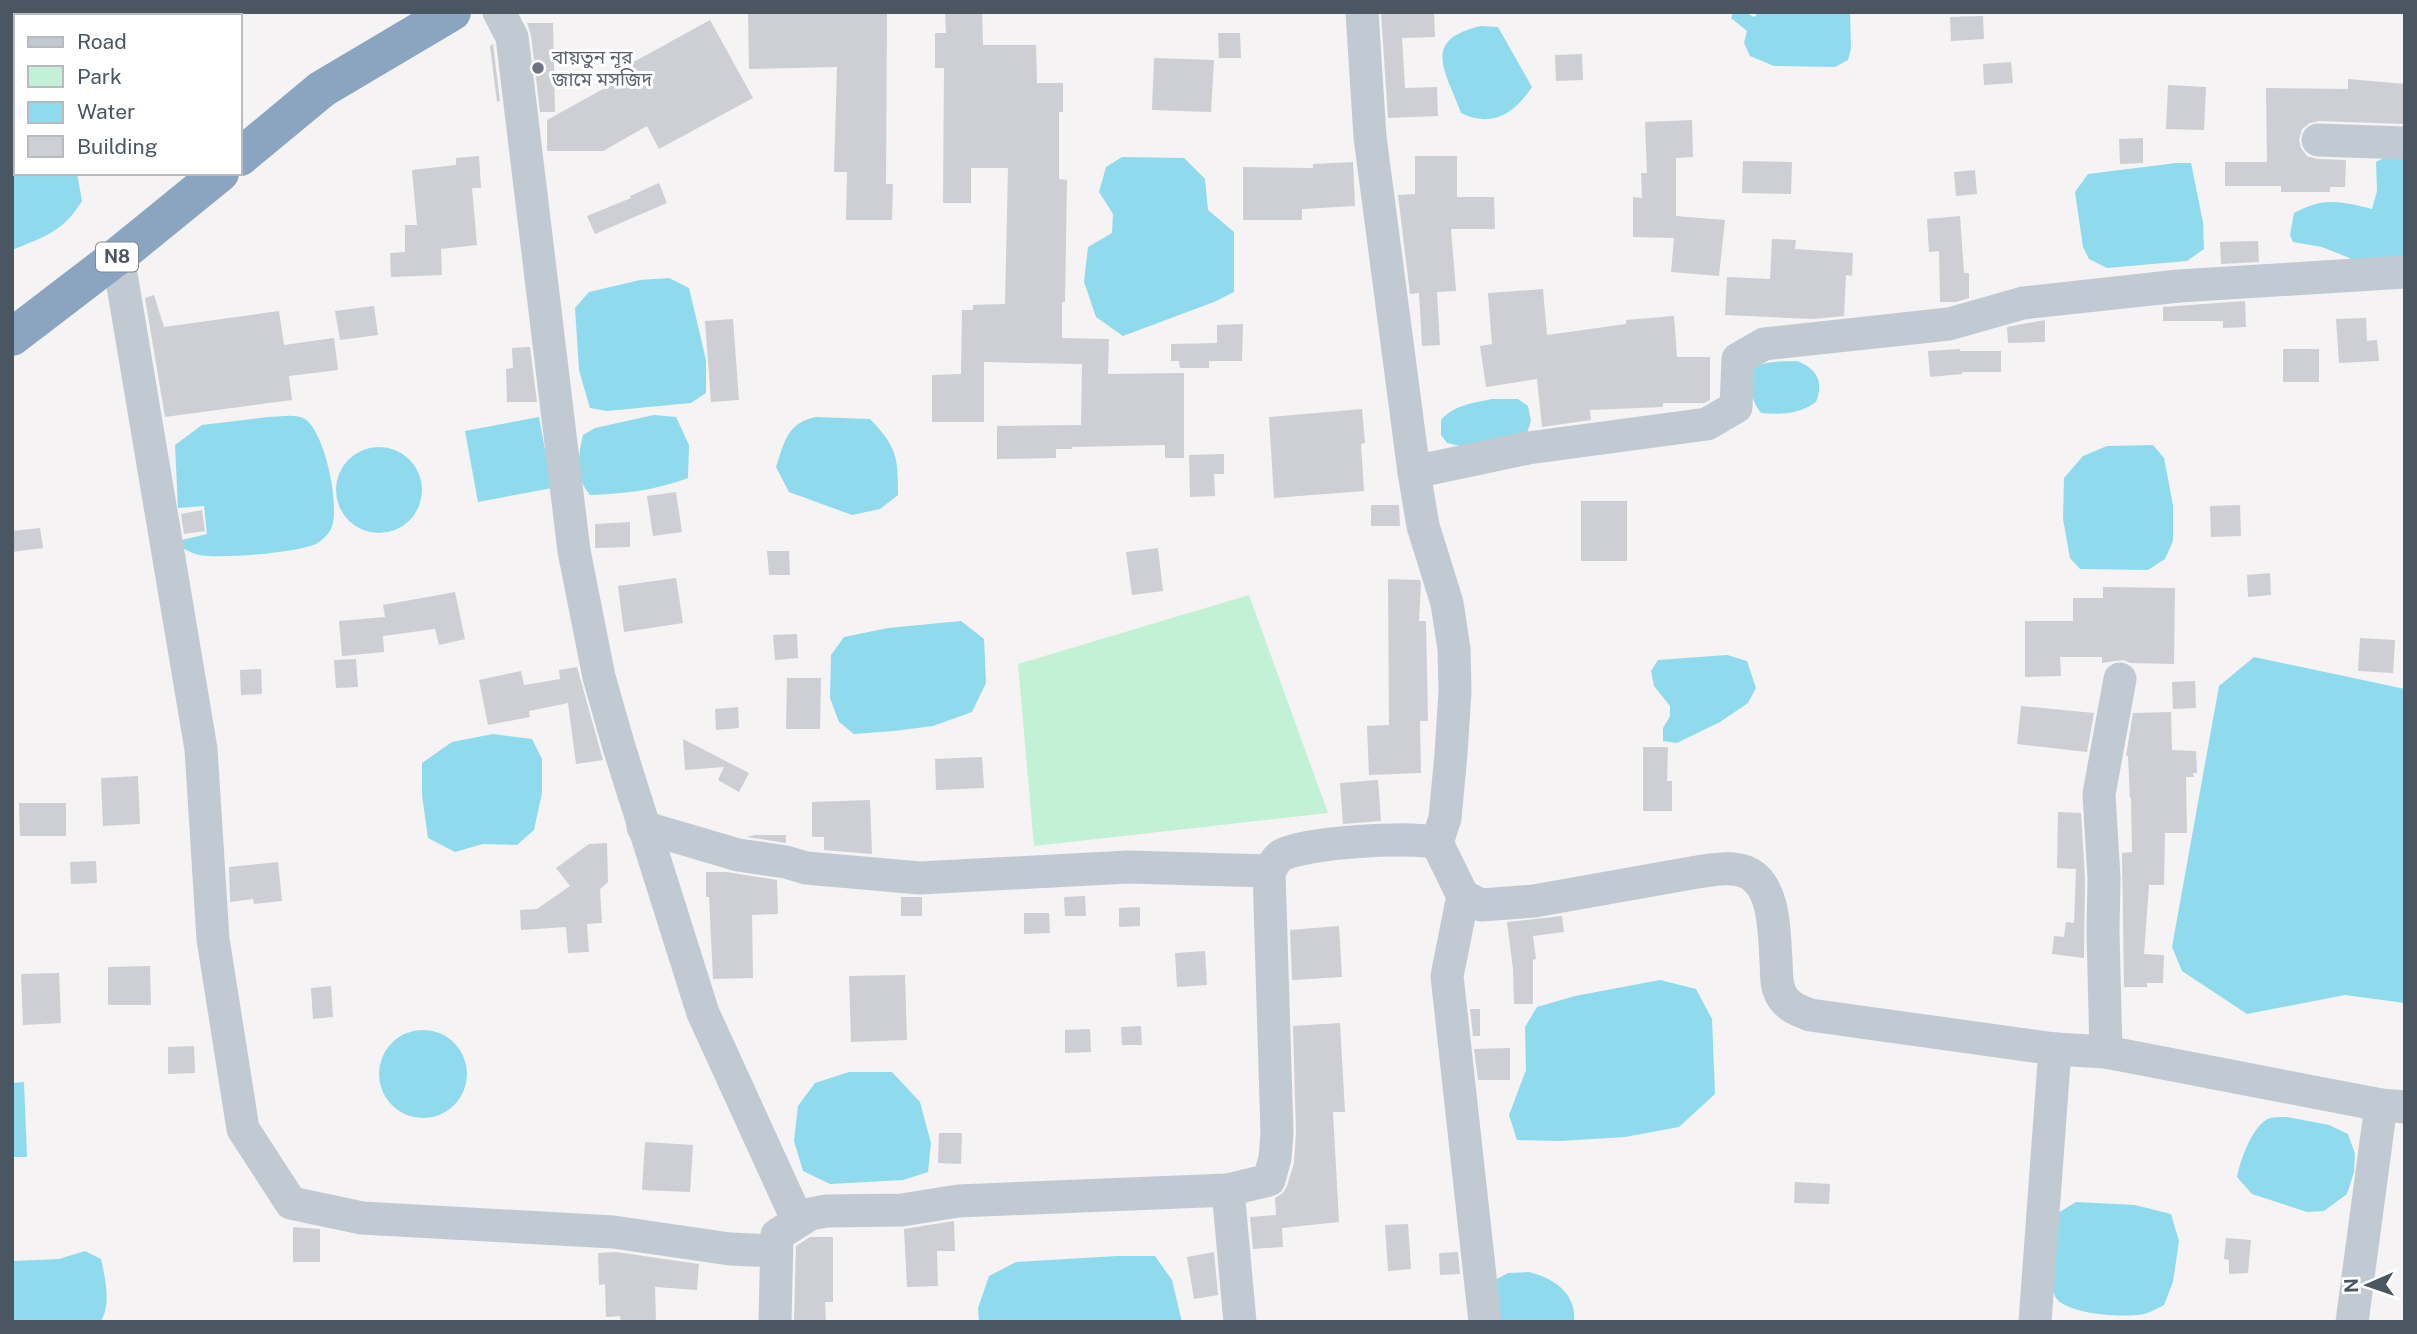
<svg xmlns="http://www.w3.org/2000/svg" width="2417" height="1334" font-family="'Public Sans','Noto Sans Bengali',sans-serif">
	<rect width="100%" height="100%" fill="#f5f3f3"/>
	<polygon fill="#c3f1d5" points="1249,595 1328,813 1034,846 1018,664"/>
	<g fill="#90daee">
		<polygon points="1733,12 1745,12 1754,17 1759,12 1850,12 1851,49 1848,60 1835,67 1774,66 1750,56 1744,43 1747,31 1731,18"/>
		<path d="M 1481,26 L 1498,27 L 1532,87 C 1514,114 1492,128 1461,113 C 1447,73 1419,40 1481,26 Z"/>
		<path d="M 12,61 L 16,62 L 16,173 L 77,173 L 82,201 C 63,232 44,237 12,250 Z"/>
		<path d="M 2405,152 L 2405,261 L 2372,267 L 2322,247 L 2293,242 L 2290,235 L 2294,213 C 2324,197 2340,201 2372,209 L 2377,191 L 2376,162 L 2393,153 Z"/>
		<polygon points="1122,157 1184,158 1205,179 1208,210 1234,232 1234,292 1214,302 1123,336 1096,317 1084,282 1088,247 1112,233 1113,214 1099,192 1106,167"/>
		<polygon points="2176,163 2191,163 2203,222 2204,249 2187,261 2107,268 2089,259 2083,247 2075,192 2088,174"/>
		<polygon points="669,278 689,288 706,360 706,393 691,403 607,411 590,408 579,370 575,308 589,292 640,280"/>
		<path d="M 1797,361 C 1817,369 1824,381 1816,402 C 1799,414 1781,415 1761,413 C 1751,400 1750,389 1749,373 C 1763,359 1778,362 1797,361 Z"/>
		<path d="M 1492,399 L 1518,399 L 1528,406 L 1531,421 L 1527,433 L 1460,446 L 1447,443 L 1441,435 L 1441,420 C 1454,405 1473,403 1492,399 Z"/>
		<path d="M 654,415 L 676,417 L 689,445 L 688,478 C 656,490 624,494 590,495 C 575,478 578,456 583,435 L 595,428 Z"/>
		<path d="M 268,417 C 278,417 296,413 305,419 C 325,432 341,508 331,529 C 329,534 320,542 316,544 C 294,553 223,559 199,555 C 194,554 189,551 184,549 L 182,540 L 207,534 L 204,506 L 178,508 L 175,445 L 202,425 Z"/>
		<polygon points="539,417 552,488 478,502 465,431"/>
		<path d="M 816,417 L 870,419 C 897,447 898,457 898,495 L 880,509 L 852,515 L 789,492 L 776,467 C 785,441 787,423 816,417 Z"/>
		<polygon points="2153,445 2164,458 2173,505 2173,541 2165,559 2148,570 2080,569 2070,558 2063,519 2064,478 2083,456 2107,446"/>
		<circle cx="379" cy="490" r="43"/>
		<polygon points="961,621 984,639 986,683 972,712 933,726 894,731 854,734 839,722 830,698 831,655 844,637 888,628"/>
		<polygon points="1727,655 1747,661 1756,688 1748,703 1720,722 1677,743 1663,741 1663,728 1670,716 1670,706 1654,686 1651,671 1658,660"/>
		<polygon points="2254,657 2405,689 2405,1003 2345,995 2247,1014 2182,971 2172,947 2219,686"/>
		<polygon points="493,734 532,739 542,759 542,793 534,830 517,845 483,844 455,852 428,838 422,795 422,763 452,742"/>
		<polygon points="1660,980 1696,989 1712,1019 1715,1094 1679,1127 1625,1137 1560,1141 1517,1140 1509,1115 1526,1070 1525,1027 1537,1007 1575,996"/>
		<circle cx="423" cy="1074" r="44"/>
		<polygon points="849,1072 892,1072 920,1102 931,1143 928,1172 903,1180 830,1184 803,1171 794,1141 798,1106 815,1083"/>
		<polygon points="24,1082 27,1157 12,1157 12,1083"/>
		<path d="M 2287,1117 L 2329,1125 L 2348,1134 L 2355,1154 L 2354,1172 L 2347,1194 L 2324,1211 L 2307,1212 L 2252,1194 L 2237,1177 C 2240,1160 2253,1124 2270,1118 C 2275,1117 2283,1117 2287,1117 Z"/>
		<path d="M 2076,1202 L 2135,1205 L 2171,1214 L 2179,1241 L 2173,1282 L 2164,1305 C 2158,1308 2151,1312 2144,1314 C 2126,1318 2060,1315 2054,1294 C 2047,1273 2056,1235 2058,1213 Z"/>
		<path d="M 85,1251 L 101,1259 C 105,1277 112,1306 100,1322 L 12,1322 L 12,1261 L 59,1259 Z"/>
		<polygon points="1117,1256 1155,1256 1172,1280 1182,1322 979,1322 978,1308 989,1276 1016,1262"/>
		<path d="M 1529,1272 C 1553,1278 1577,1293 1574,1322 L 1494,1322 L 1497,1279 L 1508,1273 Z"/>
	</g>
	<g fill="#cdcfd5">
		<polygon points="748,12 887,12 886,184 893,184 892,220 846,220 847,172 834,172 837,67 749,69"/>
		<polygon points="945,12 982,12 983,45 1036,45 1037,83 1063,83 1063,112 1059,112 1059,179 1067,180 1065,302 1062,302 1062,338 1109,339 1108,374 1184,373 1184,458 1165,458 1165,445 1072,447 1072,449 1056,449 1056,458 997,459 997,426 1081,425 1082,364 984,362 984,422 932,422 932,375 961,374 962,310 973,310 973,305 1005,304 1008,168 971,168 971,203 943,203 944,68 935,68 935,33 946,33"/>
		<polygon points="1381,12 1434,12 1435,37 1402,38 1405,88 1437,87 1438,116 1388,118"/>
		<polygon points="1983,16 1984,39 1951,41 1950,17"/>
		<polygon points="710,20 753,98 659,149 647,126 603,151 547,151 547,120 623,78 619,70"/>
		<polygon points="527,23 553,23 555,112 540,112 531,35"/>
		<polygon points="1218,33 1240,33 1241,58 1219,58"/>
		<polygon points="493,44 500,101 497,102 490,46"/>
		<polygon points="1582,54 1583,80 1556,81 1555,55"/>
		<polygon points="1154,58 1214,60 1211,112 1152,110"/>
		<polygon points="2011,62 2013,83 1984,85 1983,64"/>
		<polygon points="2348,79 2405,84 2405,124 2319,121 2310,123 2302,129 2299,140 2301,148 2307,156 2317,159 2346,160 2345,187 2330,187 2330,192 2281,192 2281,186 2225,186 2225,162 2267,162 2266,88 2348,89"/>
		<polygon points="2168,85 2206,87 2204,130 2166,129"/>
		<polygon points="1692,120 1693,157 1676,158 1676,216 1725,220 1719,276 1671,272 1674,238 1633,237 1633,197 1642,198 1641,173 1647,173 1645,122"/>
		<polygon points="2143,138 2143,163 2120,164 2119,139"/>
		<polygon points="479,156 481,188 472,188 477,245 441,249 442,275 391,277 390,253 405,252 405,225 417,225 412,170 456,165 456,158"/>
		<polygon points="1415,156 1457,156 1457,197 1494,197 1495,229 1451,229 1456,291 1437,292 1440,345 1422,346 1419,293 1410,294 1398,195 1415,194"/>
		<polygon points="1743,161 1792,162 1791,194 1742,193"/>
		<polygon points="1353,162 1355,206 1302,209 1302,220 1243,220 1243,167 1313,168 1313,164"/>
		<polygon points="1975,170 1977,194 1956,196 1954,172"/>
		<polygon points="659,183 667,203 595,234 587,216 631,198 630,196"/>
		<polygon points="1960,216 1964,273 1969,273 1969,298 1956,302 1940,302 1939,251 1929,252 1927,219"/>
		<polygon points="1772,239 1796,240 1795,249 1853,253 1852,276 1846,275 1844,316 1814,319 1725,315 1727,277 1770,279"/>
		<polygon points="2258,241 2259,262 2221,264 2220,242"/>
		<polygon points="1543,289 1547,335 1626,324 1626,320 1674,316 1677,357 1710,357 1710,400 1704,403 1663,403 1663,407 1590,410 1591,420 1542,427 1537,379 1486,387 1480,346 1492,344 1488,293"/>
		<polygon points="154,295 164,327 279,311 284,345 334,338 338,370 289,376 292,400 165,417 145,298"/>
		<polygon points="2245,301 2246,327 2223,328 2223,321 2163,321 2163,307"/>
		<polygon points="374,306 378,335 340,340 335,311"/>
		<polygon points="2366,318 2367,341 2377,340 2379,361 2339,363 2336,319"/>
		<polygon points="733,319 739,400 711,402 705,321"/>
		<polygon points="2045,320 2045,342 2008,343 2007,327"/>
		<polygon points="1243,324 1242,361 1209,361 1209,368 1180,368 1179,361 1171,361 1171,344 1217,343 1217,325"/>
		<polygon points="530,347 537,402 507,402 506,369 513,368 512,348"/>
		<polygon points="1960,349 1960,351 2001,351 2001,372 1962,372 1962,374 1930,377 1928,351"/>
		<rect x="2283" y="349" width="36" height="33"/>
		<polygon points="1362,409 1365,443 1361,444 1364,491 1274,498 1269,417"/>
		<polygon points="1224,454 1224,474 1214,474 1215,496 1190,497 1189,455"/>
		<polygon points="676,492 682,532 653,536 647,496"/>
		<rect x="1581" y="501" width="46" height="60"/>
		<polygon points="1371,505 1399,505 1400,526 1371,526"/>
		<polygon points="2240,505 2241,536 2211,537 2210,506"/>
		<polygon points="202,510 205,531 184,534 181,514"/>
		<polygon points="630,522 630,547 595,548 595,524"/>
		<polygon points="40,528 43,548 12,552 12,531"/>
		<polygon points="1158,548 1163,591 1132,595 1126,552"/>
		<polygon points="767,551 789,551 790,575 769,575"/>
		<polygon points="2270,573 2271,595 2248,597 2247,575"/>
		<polygon points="676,578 683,623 624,632 618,586"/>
		<polygon points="1388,579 1420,580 1421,583 1419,621 1426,621 1428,721 1420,721 1421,773 1369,775 1367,726 1389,725"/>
		<polygon points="2103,587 2175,588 2174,664 2131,663 2123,660 2102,663 2102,657 2060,657 2061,676 2025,677 2025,621 2073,621 2073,598 2103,598"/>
		<polygon points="455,592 465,639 439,645 435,629 383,636 384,652 342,656 339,621 385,617 383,605"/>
		<polygon points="797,634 798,658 775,660 773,635"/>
		<polygon points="2360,638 2395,640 2393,673 2358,671"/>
		<polygon points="356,659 358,687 336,688 334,660"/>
		<polygon points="577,667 603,760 576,764 568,703 529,711 530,717 488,725 479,680 521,671 524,685 560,679 559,670"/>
		<polygon points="261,669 262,694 241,695 240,670"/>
		<polygon points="787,678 821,678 820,729 786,729"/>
		<polygon points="2195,681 2196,708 2173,709 2172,682"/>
		<polygon points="2021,706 2094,713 2087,752 2017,744"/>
		<polygon points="738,707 739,728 716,730 715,709"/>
		<polygon points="2171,712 2172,750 2196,751 2197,773 2193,773 2194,777 2186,777 2187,833 2165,833 2164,885 2149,885 2144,954 2164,955 2163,983 2147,983 2147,987 2124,987 2122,853 2132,852 2131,798 2130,798 2128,756 2126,756 2133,713"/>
		<polygon points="683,739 749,773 739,792 718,780 724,767 685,770"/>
		<polygon points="1643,747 1668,747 1667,781 1672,781 1672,811 1643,811"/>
		<polygon points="982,757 984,788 936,790 935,759"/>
		<polygon points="138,776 140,824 103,826 101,778"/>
		<polygon points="1378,780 1381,821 1343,824 1340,783"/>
		<polygon points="870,800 872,854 824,850 824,837 812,837 812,802"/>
		<polygon points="19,803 66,803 66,836 20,836"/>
		<polygon points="2058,812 2081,813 2085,878 2084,958 2052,954 2054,936 2064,937 2066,922 2074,923 2076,869 2057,868"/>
		<polygon points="755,835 786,835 786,843 747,837"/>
		<polygon points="607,843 608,882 600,889 602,923 587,924 589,952 568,953 566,927 521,930 520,910 537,909 570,886 556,868 589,844"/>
		<polygon points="96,861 97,883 71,884 70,862"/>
		<polygon points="278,862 282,901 254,904 253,899 230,902 229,867"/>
		<polygon points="706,872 727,872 777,880 778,914 752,915 753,978 713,979 709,897 706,897"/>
		<polygon points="1085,896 1086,916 1065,916 1064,897"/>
		<rect x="901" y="897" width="21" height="19"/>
		<polygon points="1140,907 1140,926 1119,927 1119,908"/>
		<polygon points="1024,913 1049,913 1050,933 1024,934"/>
		<polygon points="1562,916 1564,932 1533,936 1536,959 1533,960 1533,1004 1514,1004 1513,969 1507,922"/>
		<polygon points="1339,926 1342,977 1292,980 1290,930"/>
		<polygon points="1205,951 1207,985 1177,987 1175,953"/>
		<polygon points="150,966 151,1005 108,1005 108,967"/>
		<polygon points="59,973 61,1023 23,1025 21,974"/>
		<polygon points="905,975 907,1040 851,1042 849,976"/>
		<polygon points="331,986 333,1017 313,1019 311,988"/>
		<polygon points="1470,1009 1480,1009 1480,1036 1473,1036"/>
		<polygon points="1340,1023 1345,1112 1333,1112 1339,1222 1282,1228 1283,1247 1253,1249 1250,1217 1276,1215 1275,1198 1283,1193 1287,1186 1294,1163 1296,1132 1293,1026"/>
		<polygon points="1141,1026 1142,1045 1122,1045 1121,1027"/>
		<polygon points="1090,1029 1091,1052 1065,1053 1065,1030"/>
		<polygon points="194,1046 195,1073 168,1074 168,1047"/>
		<polygon points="1510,1048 1510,1080 1478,1080 1474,1049"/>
		<polygon points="939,1133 962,1133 961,1164 938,1163"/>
		<polygon points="645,1142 693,1145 690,1192 642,1190"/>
		<polygon points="1795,1182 1830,1184 1829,1204 1794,1203"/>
		<polygon points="954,1221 955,1251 937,1251 938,1286 907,1287 904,1229"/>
		<polygon points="1408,1224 1411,1269 1388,1271 1385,1225"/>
		<polygon points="293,1227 320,1229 320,1262 293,1262"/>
		<polygon points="810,1237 833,1237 833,1302 825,1302 826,1322 794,1322 796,1246"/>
		<polygon points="2226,1238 2251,1240 2248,1273 2229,1274 2229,1260 2224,1259"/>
		<polygon points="616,1252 699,1264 697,1290 655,1287 656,1322 621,1322 620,1316 606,1317 605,1284 599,1285 598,1253"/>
		<polygon points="1214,1252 1218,1295 1194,1299 1187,1257"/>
		<polygon points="1458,1252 1460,1274 1440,1275 1439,1253"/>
	</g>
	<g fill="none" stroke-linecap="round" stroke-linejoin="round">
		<g stroke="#c1cad2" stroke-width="33">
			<polyline points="499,12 512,37 574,551 599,677 619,747 703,1013 798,1221"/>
			<path d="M 1362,12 L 1370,137 L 1414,472 L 1423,526 L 1447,603 L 1454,649 L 1455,691 L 1451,754 L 1445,818 L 1437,843 L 1463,896 L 1481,905 L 1534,901 L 1697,872 C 1713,870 1730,866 1746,872 C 1776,885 1774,934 1776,961 C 1777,974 1775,987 1783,998 C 1790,1008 1800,1011 1810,1015 L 2055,1049 L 2106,1052 L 2381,1105 L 2405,1107"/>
			<polyline points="2318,140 2405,143"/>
			<polyline points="118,256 201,749 213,939 243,1129 291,1203 362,1218 613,1232 730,1249 775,1251"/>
			<polyline points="1414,472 1528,448 1707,424 1736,407 1738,359 1764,344 1949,324 2023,303 2179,286 2405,272"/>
			<polyline points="643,827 738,855 786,862 806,868 920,878 1128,867 1269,871"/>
			<polyline points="1463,896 1447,976 1485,1322"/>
			<polyline points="2106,1052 2103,932 2104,878 2099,794 2120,679"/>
			<polyline points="1228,1190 1240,1322"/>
			<path d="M 775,1322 L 777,1235 L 810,1214 L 826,1211 L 902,1210 L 958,1201 L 1228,1190 L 1269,1180 L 1275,1158 L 1277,1133 L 1269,871 C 1273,866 1276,858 1282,855 C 1307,842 1410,836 1437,843"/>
			<polyline points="2035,1322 2055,1049"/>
			<polyline points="2352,1322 2381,1105"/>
		</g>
		<g stroke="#8ba5c1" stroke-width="38">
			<polyline points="240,157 322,89 452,12"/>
			<polyline points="12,337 118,256 220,173"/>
		</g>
	</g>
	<circle fill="#6b7280" stroke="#fff" stroke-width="2.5" cx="538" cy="68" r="7"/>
	<g text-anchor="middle" stroke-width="6" stroke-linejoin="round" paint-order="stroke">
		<rect fill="#fff" stroke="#808990" stroke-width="2" x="96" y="242.5" width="42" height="29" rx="5"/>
		<g font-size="18" font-weight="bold" fill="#4a5661">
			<text x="117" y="263">N8</text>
		</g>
		<g font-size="19" fill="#5b616d" stroke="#fff" text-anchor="start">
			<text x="552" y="64">বায়তুন নূর<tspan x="552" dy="22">জামে মসজিদ</tspan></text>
		</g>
	</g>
	<rect width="2417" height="1334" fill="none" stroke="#4a5661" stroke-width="28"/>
	<rect x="14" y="14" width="228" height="161" fill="#ffffff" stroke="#b7bbc0" stroke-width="2"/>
	<rect x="28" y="37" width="35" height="10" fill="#c1cad2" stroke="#b7bbc0" stroke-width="2"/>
	<text x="77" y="49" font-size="21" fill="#4a5661">Road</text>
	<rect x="28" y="66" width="35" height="21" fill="#c3f1d5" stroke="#b7bbc0" stroke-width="2"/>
	<text x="77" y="84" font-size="21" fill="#4a5661">Park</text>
	<rect x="28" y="102" width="35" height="21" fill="#90daee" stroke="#b7bbc0" stroke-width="2"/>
	<text x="77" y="119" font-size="21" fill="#4a5661">Water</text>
	<rect x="28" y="136" width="35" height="21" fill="#cdcfd5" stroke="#b7bbc0" stroke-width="2"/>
	<text x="77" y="154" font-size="21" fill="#4a5661">Building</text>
	<g transform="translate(2368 1285) rotate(268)" stroke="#ffffff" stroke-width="5" paint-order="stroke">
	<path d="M0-5L12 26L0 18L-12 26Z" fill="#4a5661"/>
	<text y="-10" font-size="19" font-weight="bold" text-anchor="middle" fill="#4a5661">N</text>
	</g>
</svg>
